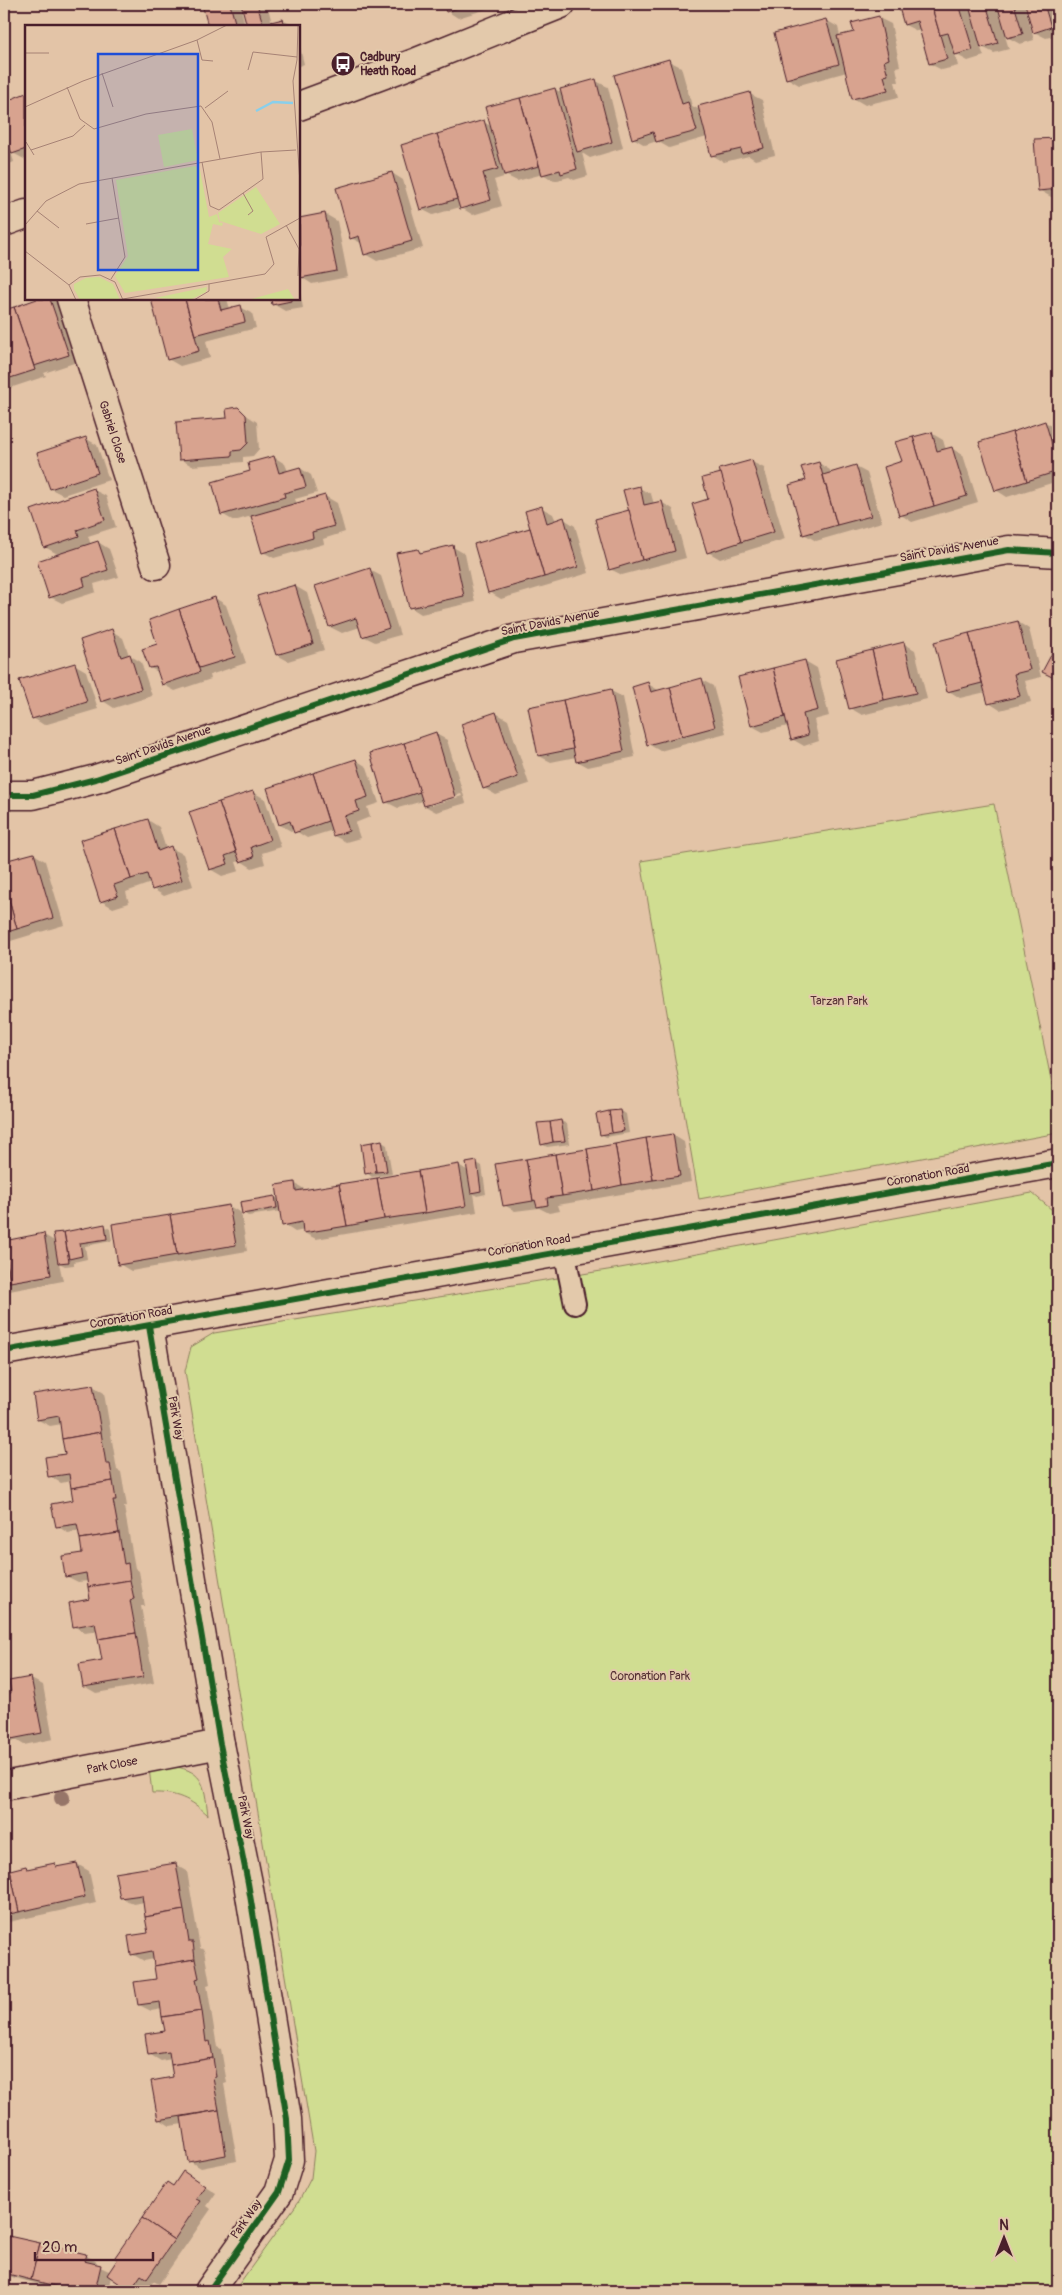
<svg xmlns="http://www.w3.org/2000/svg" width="1062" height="2295" font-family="Pangolin,sans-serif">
	<rect width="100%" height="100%" fill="#e3c4a7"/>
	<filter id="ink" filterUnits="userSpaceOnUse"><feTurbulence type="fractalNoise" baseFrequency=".02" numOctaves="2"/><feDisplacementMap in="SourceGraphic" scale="10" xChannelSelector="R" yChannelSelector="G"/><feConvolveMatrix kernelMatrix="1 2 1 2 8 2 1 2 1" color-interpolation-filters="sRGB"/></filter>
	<g filter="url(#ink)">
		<g fill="#d0dd91" stroke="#8d7e5e">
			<polygon points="994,804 1058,1113 1058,1133 699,1199 641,861"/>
			<polygon points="1032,1193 1058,1215 1058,2291 234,2291 299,2201 311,2178 314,2151 185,1371 191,1347 214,1333 620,1268"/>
			<path d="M 166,1765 C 204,1770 204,1782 208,1815 C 191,1799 175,1792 152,1793 L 149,1768 Z"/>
		</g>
		<g fill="#0003" fill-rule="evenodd">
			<polygon points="203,4 240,4 245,26 209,26"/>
			<polygon points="242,4 267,4 272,23 283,20 293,26 248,26"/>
			<polygon points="444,4 503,4 458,18 447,11"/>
			<polygon points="899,4 1024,4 1034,40 1020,44 1005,36 1009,49 994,53 980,46 984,56 968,61 955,54 958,66 942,70 930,64 920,30 917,31 905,25"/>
			<polygon points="1026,4 1054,4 1058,20 1058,35 1046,38 1034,32"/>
			<polygon points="879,18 891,24 900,66 896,67 899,82 895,82 899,97 865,105 853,98 847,72 799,85 787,78 826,20 838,27 840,36 855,33"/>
			<polygon points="299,44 304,64 299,66"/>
			<polygon points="669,61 681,67 692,106 700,110 750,94 762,100 775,155 755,160 749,156 724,162 712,155 707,137 669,148 657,141 645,145 633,138"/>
			<polygon points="596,81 608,87 623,148 590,158 582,153 588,176 574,180 569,177 554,181 543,174 517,181 507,176 494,180 502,206 473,215 460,207 433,215 421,209 484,122 492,127 487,108 555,89 563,94"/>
			<polygon points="26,95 26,160 11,152 14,162 4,166 4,104"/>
			<polygon points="1058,139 1058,196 1051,197 1039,190 1035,140"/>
			<polygon points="392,173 403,180 423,248 377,261 365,254 363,244 351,238"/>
			<polygon points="325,214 337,221 348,277 312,284 301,277 299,269 299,219"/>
			<polygon points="299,287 303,308 285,311 273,304 272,299 299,299"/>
			<polygon points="41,299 53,299 60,303 80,361 44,373 46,376 10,388 4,385 4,311"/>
			<polygon points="152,299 227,299 230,309 240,307 252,313 256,328 206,341 210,358 180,366 168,359"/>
			<polygon points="237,409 257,422 259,449 253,456 243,457 243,462 192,466 180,459"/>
			<polygon points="1045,422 1057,429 1058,435 1058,481 1007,497 996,490"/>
			<polygon points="931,433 943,440 946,450 951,448 963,455 978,502 912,522 901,515 903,462"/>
			<polygon points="85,438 97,445 109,480 63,495 51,489"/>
			<polygon points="274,457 285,464 288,471 300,468 311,475 317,493 295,499 297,504 325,496 337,503 345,532 323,539 324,544 274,558 263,552 252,516 234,521 222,514 252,471"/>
			<polygon points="752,462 764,468 785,539 720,559 708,552 722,474"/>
			<polygon points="819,463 830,470 831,474 856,467 867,473 882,522 816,541 804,534 807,481"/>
			<polygon points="639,488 651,494 654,504 661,502 673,509 686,558 622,575 610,569"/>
			<polygon points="94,490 106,496 116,527 88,536 91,545 98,542 109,549 119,577 94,584 96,592 62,603 50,597 59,555 45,547"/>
			<polygon points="542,508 553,514 556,521 564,519 575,526 589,573 501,599 489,592 532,529"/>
			<polygon points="453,547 465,554 475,602 421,614 410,607 418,550 424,554"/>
			<polygon points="370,570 381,576 400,635 375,642 363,636 360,627 342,633 330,627"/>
			<polygon points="295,586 307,593 324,650 288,661 277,655"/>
			<polygon points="215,598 226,605 246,663 210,675 211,679 175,691 164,685 160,673 150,668 158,645 150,620"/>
			<polygon points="1018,622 1029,629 1041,677 1025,681 1031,702 1000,710 989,703 986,692 960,698 949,691 936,643"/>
			<polygon points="112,631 123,638 129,655 141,662 152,696 114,708 103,701"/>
			<polygon points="903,643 915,650 927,699 862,715 850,708"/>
			<polygon points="805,661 817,668 829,716 814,720 819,741 804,746 792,739 788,726 763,732 752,726 740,678"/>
			<polygon points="74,664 86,671 98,709 44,725 33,718"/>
			<polygon points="702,680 713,686 726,733 660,751 648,744 648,684 660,691"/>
			<polygon points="611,691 623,697 635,757 588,767 577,761 576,757 551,762 539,756 529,708"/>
			<polygon points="496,713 508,720 529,784 496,795 484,788"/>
			<path d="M 436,734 L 447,740 L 466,803 L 436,812 L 425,806 L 423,801 L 398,808 L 386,802 ZM 461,794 L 462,796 L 432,805 L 432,803 Z"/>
			<polygon points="356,760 367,767 379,803 367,807 370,817 355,823 360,838 346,842 334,836 333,830 307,838 294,830 291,831 280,825 268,788"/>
			<polygon points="253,792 265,799 281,847 262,853 265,864 252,868 241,861 236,862 239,871 222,876 210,869 191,812"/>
			<polygon points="148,820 159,827 166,849 171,848 183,854 193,886 164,896 153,889 151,883 126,892 129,903 113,908 101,901"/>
			<polygon points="34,854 45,861 64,925 4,943 4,863"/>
			<polygon points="620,1111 626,1114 629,1133 606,1137 601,1134 598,1115"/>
			<polygon points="561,1121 567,1124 570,1144 547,1147 542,1144 539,1125"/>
			<polygon points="673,1135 684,1142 691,1182 558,1205 560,1211 549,1213 539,1208 515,1211 504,1205"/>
			<polygon points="382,1142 387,1145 392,1174 372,1177 367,1173"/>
			<polygon points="477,1163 482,1166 486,1194 477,1196 474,1194 477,1212 316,1239 304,1233 304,1230 295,1232 284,1225 281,1211 248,1216 243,1213 275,1197 279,1200 294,1183 306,1190 459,1165 468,1171"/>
			<polygon points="229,1206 241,1213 247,1251 131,1271 119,1264"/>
			<polygon points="105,1226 110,1229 112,1241 85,1246 87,1259 74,1262 74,1265 65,1266 59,1263 63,1281 4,1292 4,1242 44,1235 56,1242 55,1234"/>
			<polygon points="93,1386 104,1393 117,1470 121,1472 127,1506 124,1507 135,1568 139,1571 145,1606 141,1606 154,1683 96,1693 84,1686 103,1661 98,1631 85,1633 74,1626 92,1600 88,1581 78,1582 66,1576 83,1554 80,1531 68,1533 57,1526 75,1501 71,1481 61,1483 49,1476 66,1455 62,1424 50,1426 38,1420"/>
			<polygon points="31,1679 43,1685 53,1739 24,1745 16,1740 4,1743 4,1696 12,1694"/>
			<polygon points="55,1864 61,1868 77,1864 89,1871 96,1903 4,1923 4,1873 26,1868 30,1870"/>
			<polygon points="175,1864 187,1871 200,1948 204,1950 210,1984 207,1985 217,2047 221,2049 227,2083 224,2084 237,2161 201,2168 189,2161 183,2124 170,2126 159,2119 174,2078 171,2059 161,2061 149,2054 166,2032 162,2009 151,2011 139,2005 157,1980 154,1959 144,1961 132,1954 149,1934 145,1902 133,1904 121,1897"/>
			<polygon points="184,2172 216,2193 207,2206 211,2209 159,2284 153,2281 146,2291 134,2291 111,2276 108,2291 65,2291 4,2275 4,2236 85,2255 97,2262 96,2265 111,2272"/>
		</g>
		<g fill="#d8a38f" stroke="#4a1f2b">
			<polygon points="202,4 230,4 236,26 208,26"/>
			<polygon points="241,4 257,4 263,24 283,19 285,26 247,26"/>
			<polygon points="443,4 471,4 446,12"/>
			<polygon points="898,4 931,4 947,59 929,64 917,21 904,25"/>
			<polygon points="931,4 959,4 973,50 955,55 948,33 940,35"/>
			<polygon points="959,4 986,4 998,43 981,48 969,6 960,8"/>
			<polygon points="997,4 1014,4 1023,34 1007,38"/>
			<polygon points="1025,4 1044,4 1051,27 1033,33"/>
			<polygon points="879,16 889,59 884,61 888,75 884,76 888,90 852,99 837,36 854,32 851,23"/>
			<polygon points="826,19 839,64 786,79 774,33"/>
			<polygon points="669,59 682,104 688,102 697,131 656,142 653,132 632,139 614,75"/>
			<polygon points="596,79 612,142 577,152 560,89"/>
			<polygon points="555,88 577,169 561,174 560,170 542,175 520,98"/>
			<polygon points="750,92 764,148 742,154 741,149 711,156 698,106"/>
			<polygon points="26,93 26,149 12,154 4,131 4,102"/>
			<polygon points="520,98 539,166 504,175 485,107"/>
			<polygon points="484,120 498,169 483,173 491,200 460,209 437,134"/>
			<polygon points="437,134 457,199 420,210 401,145"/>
			<polygon points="1058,138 1058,189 1038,191 1034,139"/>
			<polygon points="392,172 412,241 364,255 359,236 350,239 336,188"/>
			<polygon points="325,213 337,271 300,278 299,218"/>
			<polygon points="37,299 50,299 69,355 34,366 14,307"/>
			<polygon points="151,299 185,299 199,351 167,360"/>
			<polygon points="185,299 218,299 221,310 241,305 245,322 195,335"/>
			<polygon points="271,299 291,299 291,301 272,305"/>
			<polygon points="14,307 35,370 4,380 4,310"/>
			<polygon points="238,407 246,415 248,443 241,450 232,451 232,456 179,460 176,422 227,418 226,409"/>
			<polygon points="1045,421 1058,463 1058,471 1027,481 1012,432"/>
			<polygon points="932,432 937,451 952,447 967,496 934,506 913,437"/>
			<polygon points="1012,432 1027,481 995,491 979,442"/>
			<polygon points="86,437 98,473 50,489 37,453"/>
			<polygon points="913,437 934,506 899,516 884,467 902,461 895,442"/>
			<polygon points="274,456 279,473 300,467 306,487 284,493 285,497 221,515 212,482 250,471 248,463"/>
			<polygon points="752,460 774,532 741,542 719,469"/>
			<polygon points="819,462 837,525 803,535 789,485 806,480 801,467"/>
			<polygon points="856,465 871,516 837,525 823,475"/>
			<polygon points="721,473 741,542 707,553 692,504 708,499 702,478"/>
			<polygon points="640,486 644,505 662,501 675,551 642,560 623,490"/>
			<polygon points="94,488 105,520 77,530 79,536 44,548 31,510"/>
			<polygon points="325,495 334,526 312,532 313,538 262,553 251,516"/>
			<polygon points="542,506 547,523 564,517 578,567 544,577 525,511"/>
			<polygon points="629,510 642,560 609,570 595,519"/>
			<polygon points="530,528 544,577 488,593 474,544"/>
			<polygon points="98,541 108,570 83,578 85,586 49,598 37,561"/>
			<polygon points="453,545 464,596 409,608 396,553 418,549 420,553"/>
			<polygon points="370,568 389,628 362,637 356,618 329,627 315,586"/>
			<polygon points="295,585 313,644 276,655 257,596"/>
			<polygon points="215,597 235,657 199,668 179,609"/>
			<polygon points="179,609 200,672 162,685 156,667 149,668 142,649 157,644 149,620"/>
			<polygon points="1018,621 1030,670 1014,674 1020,696 988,704 969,633"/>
			<polygon points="112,629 121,657 130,654 141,689 101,702 80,640"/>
			<polygon points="969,633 982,683 947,692 934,642"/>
			<polygon points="904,642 916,693 884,700 872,650"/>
			<polygon points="1058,642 1058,680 1042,672"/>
			<polygon points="872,650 884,700 849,709 836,659"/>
			<polygon points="805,660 818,710 803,714 808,735 791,740 773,668"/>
			<polygon points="75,663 87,702 32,719 19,680"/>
			<polygon points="773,668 785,717 751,726 738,677"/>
			<polygon points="702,678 715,727 682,736 670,687"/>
			<polygon points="648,682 651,692 670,687 682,736 647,745 632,687"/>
			<polygon points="611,689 624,751 576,762 563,700"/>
			<polygon points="563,700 573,749 538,756 528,707"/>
			<polygon points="496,712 518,777 483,789 461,724"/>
			<polygon points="436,732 455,797 424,806 404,743"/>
			<polygon points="404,743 420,792 385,803 370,753"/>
			<polygon points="356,759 368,797 356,801 359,811 344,816 349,831 333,836 313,773"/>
			<polygon points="313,773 328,821 294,833 290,821 279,825 267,788"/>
			<polygon points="253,791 270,840 251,847 254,857 240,862 219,802"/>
			<polygon points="219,802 236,852 225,856 228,864 209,870 189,812"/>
			<polygon points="148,819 158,851 171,846 182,880 152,890 147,874 131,879 115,829"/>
			<polygon points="115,829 131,879 114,885 118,896 100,902 80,840"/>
			<polygon points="34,853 53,918 17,929 4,882 4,861"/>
			<polygon points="4,882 17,929 4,933"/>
			<polygon points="620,1110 624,1131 612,1133 609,1111"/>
			<polygon points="609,1111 612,1133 600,1135 596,1114"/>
			<polygon points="561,1120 565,1141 553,1142 550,1122"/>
			<polygon points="550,1122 553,1142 541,1145 537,1123"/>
			<polygon points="673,1134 680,1176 653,1180 646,1138"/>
			<polygon points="646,1138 653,1180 622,1185 615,1144"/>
			<polygon points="382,1140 387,1171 376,1172 372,1142"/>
			<polygon points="372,1142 376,1172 365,1174 361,1144"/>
			<polygon points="615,1144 622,1185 594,1191 587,1149"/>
			<polygon points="587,1149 594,1191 562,1196 555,1154"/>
			<polygon points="555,1154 562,1196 547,1198 548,1205 537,1207 535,1200 533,1201 526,1159"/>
			<polygon points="526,1159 533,1201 503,1206 495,1164"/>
			<polygon points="477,1161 481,1191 471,1193 466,1163"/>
			<polygon points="459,1164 466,1206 425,1213 418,1171"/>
			<polygon points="418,1171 425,1213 384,1219 377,1178"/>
			<polygon points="377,1178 384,1219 347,1226 339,1184"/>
			<polygon points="295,1182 296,1191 339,1184 347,1226 303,1233 302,1222 282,1226 276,1185"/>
			<polygon points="275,1196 277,1208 242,1214 240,1202"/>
			<polygon points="229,1205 236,1245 177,1255 170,1215"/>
			<polygon points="170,1215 177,1255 118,1265 112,1224"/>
			<polygon points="105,1224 107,1239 80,1243 82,1256 69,1259 64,1232"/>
			<polygon points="64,1232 69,1262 58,1263 53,1233"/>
			<polygon points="44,1233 51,1275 10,1282 4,1241"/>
			<polygon points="4,1245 10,1282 4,1283"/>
			<polygon points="93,1385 101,1432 62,1439 59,1416 37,1420 33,1394"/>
			<polygon points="101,1432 106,1464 110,1464 113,1481 71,1488 69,1474 48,1477 45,1457 65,1454 62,1439"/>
			<polygon points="113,1481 116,1500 113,1500 119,1533 80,1539 77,1524 56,1527 51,1504 73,1500 71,1488"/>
			<polygon points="119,1533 124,1564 128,1563 130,1580 88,1587 86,1573 65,1577 62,1556 82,1553 80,1539"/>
			<polygon points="130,1580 134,1599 130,1600 136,1633 98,1639 95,1623 73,1627 69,1603 90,1599 88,1587"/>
			<polygon points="136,1633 143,1677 83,1687 79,1664 102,1660 98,1639"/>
			<polygon points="31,1677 42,1733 11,1739 10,1733 4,1735 4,1694 11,1693 9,1681"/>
			<polygon points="55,1863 56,1867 77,1863 85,1897 19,1912 10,1870 26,1866 27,1869"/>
			<polygon points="176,1863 184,1910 145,1917 142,1895 120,1898 115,1873"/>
			<polygon points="10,1870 19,1912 4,1915 4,1871"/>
			<polygon points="184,1910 189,1942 193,1942 195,1959 154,1966 152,1951 131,1955 128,1936 148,1933 145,1917"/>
			<polygon points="195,1959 199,1978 196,1979 202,2011 162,2017 160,2002 138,2005 134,1982 156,1979 154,1966"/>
			<polygon points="202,2011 206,2042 210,2041 213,2058 171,2065 169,2052 148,2055 145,2034 165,2031 162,2017"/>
			<polygon points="213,2058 216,2077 213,2078 219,2110 158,2120 151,2081 173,2077 171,2065"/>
			<polygon points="219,2110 226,2155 188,2162 181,2117"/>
			<polygon points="183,2171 205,2186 196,2199 200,2201 174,2240 142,2218 167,2182 173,2186"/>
			<polygon points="142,2218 174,2240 147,2279 141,2275 130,2291 107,2275 117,2260 115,2257"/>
			<polygon points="4,2235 40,2243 31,2280 4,2273"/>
			<polygon points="40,2243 86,2254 84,2261 101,2265 95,2291 77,2286 76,2291 31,2280"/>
		</g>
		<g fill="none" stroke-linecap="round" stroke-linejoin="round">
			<defs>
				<polyline id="service" points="564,1250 575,1304"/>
				<g id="minor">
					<polyline points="71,299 156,565"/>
					<polyline points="4,795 33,795 96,779 514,639 1009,550 1058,553"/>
					<polyline points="149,1326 220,1744 248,1883 287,2119 289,2160 279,2192 209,2291"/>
					<polyline points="4,1351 1058,1163"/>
					<polyline points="4,1786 220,1744"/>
				</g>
				<g id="tertiary">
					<polyline points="299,106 417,62 561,4"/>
					<polyline points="4,222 26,214"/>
				</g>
			</defs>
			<use href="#service" stroke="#4a1f2b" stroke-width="24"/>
			<use href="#minor" stroke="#4a1f2b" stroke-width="31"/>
			<use href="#tertiary" stroke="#4a1f2b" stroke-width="31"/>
			<use href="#service" stroke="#e3c9ab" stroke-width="20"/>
			<use href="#minor" stroke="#e3c9ab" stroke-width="28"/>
			<use href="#tertiary" stroke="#e3c9ab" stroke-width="28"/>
			<defs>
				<g id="cycleway">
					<polyline points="4,795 33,795 96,779 514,639 1009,550 1058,553"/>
					<polyline points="149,1326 220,1744 248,1883 287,2119 289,2160 279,2192 209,2291"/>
					<polyline points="4,1351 1058,1163"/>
				</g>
			</defs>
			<use href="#cycleway" stroke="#e3c9ab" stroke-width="9"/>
			<use href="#cycleway" stroke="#1b5e20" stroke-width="6"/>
		</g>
		<circle fill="#967468" cx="62" cy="1798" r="8"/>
	</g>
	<defs>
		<symbol id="bus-disc" viewBox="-11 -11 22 22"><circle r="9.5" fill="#4a1f2b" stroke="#e3c9ab"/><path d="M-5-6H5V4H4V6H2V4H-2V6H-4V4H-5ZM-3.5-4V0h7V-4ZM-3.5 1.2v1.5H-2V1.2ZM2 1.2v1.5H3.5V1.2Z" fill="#fff"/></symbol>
	</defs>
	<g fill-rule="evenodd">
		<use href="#bus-disc" x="329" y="50" width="28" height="28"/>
	</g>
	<g text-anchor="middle" stroke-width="4" stroke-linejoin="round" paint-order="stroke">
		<g font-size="12" font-weight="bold" fill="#4a1f2b" stroke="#e3c9ab" text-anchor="start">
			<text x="360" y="61">Cadbury<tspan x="360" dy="14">Heath Road</tspan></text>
		</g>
		<g font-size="12" fill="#4a1f2b" stroke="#e3c9ab">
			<text transform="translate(113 432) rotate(72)" y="4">Gabriel Close</text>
			<text transform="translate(949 549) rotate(-10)" y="4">Saint Davids Avenue</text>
			<text transform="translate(550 622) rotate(-11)" y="4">Saint Davids Avenue</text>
			<text transform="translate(163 745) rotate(-19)" y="4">Saint Davids Avenue</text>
			<text transform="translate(928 1175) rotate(-10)" y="4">Coronation Road</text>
			<text transform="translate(529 1245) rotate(-10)" y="4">Coronation Road</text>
			<text transform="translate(131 1317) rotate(-10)" y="4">Coronation Road</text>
			<text transform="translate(176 1418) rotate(80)" y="4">Park Way</text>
			<text transform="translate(112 1765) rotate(-11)" y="4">Park Close</text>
			<text transform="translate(246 1817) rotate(79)" y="4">Park Way</text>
			<text transform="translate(246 2219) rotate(-55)" y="4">Park Way</text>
		</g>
		<g font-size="12" fill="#573235" stroke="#e3c9ab">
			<text x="839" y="1005">Tarzan Park</text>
			<text x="650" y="1680">Coronation Park</text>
		</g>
	</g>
	<g transform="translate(25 25)">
		<rect width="275" height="275" fill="#e3c4a7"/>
		<path d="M 167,104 L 173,135 L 139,142 L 133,110 ZM 170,141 L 175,145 L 184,192 L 192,189 L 194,197 L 198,198 L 197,201 L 188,199 L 183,219 L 207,224 L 198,232 L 204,252 L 100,268 L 90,251 L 103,231 L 91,155 ZM 231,162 L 255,199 L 236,209 L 195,196 L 193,188 ZM 74,252 L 88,259 L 95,275 L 55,275 L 49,264 L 49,259 L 61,253 ZM 182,262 L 181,267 L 165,275 L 130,273 ZM 263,264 L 270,275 L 223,275 Z" fill="#d0dd91"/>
		<path fill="none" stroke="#89cfeb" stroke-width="2.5" d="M 231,86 L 248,77 L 268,78"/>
		<path fill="none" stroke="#a68275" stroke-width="1" d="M 273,0 L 272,35 L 268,56 L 275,158M 172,15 L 177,35 L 188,36M 0,28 L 24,28M 223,45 L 228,27 L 272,32M 77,48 L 88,82M 42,62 L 55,94 L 69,104 L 121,89 L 176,81 L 187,97 L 195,134M 0,82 L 58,56 L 172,15 L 202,0M 180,83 L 203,66M 1,117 L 9,130M 6,125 L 48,111 L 60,100M 177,137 L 185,181 L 194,185 L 238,154 L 236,127M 218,168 L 228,186 L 223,190M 12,186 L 34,203M 61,199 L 94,193M 0,200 L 21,176 L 54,159 L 236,127 L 271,125M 261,200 L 274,224 L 273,251M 0,226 L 44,260 L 51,275M 86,254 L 100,232 L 87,153M 44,260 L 55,252 L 75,250 L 90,257 L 98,275M 98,274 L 240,249 L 249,239 L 241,212 L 275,193M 169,275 L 184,266 L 184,259"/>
		<path fill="#1d4ed8" fill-opacity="0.15" stroke="#1d4ed8" stroke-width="2.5" d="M 73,29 L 173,29 L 173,245 L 73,245 Z"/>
		<rect width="275" height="275" fill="none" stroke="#4a1f2b" stroke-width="2.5"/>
	</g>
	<rect width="1062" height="2295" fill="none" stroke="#e3c9ab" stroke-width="20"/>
	<rect x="10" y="10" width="1042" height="2275" fill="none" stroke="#4a1f2b" stroke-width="2" filter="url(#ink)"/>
	<g transform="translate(1004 2238)" stroke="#e3c9ab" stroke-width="4" paint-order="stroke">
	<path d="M0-4L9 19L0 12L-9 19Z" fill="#4a1f2b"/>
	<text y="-8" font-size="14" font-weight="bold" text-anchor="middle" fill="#4a1f2b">N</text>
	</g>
	<path d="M35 2252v8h118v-8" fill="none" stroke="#4a1f2b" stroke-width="2.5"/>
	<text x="42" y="2252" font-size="15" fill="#4a1f2b" stroke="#e3c9ab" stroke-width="4" paint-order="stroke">20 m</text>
</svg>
